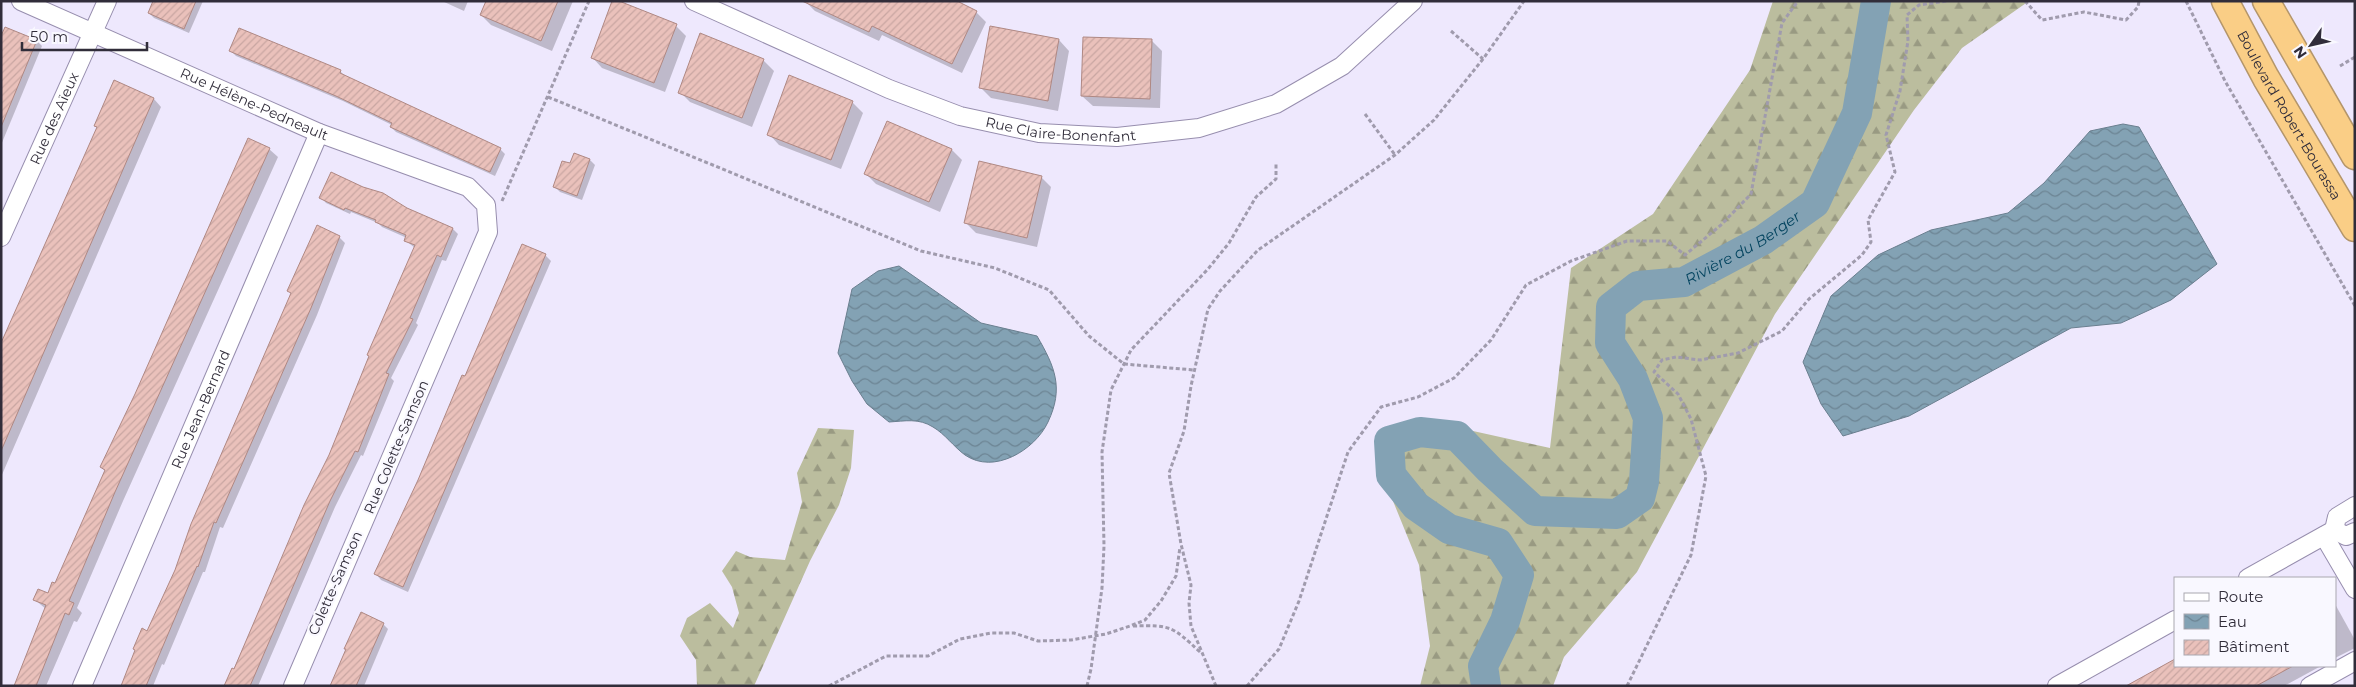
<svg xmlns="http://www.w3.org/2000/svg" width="2356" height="687" font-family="Montserrat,sans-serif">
	<defs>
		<pattern id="forest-firs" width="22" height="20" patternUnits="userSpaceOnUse" patternTransform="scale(1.25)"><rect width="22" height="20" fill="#bbbd9e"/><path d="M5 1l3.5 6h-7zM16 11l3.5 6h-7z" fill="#999a82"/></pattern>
		<pattern id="water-waves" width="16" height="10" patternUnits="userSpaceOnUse" patternTransform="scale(1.25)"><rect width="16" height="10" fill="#83a2b4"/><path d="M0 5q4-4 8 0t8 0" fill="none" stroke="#6c8493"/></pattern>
		<pattern id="building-hatch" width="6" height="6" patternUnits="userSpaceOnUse" patternTransform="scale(1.25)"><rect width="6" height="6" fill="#eac1bb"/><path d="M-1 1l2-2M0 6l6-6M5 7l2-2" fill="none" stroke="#c9a6a2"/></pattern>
	</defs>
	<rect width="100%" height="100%" fill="#eee8fd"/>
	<g fill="url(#forest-firs)">
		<polygon points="1773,1 2029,1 1962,48 1914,110 1775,314 1637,572 1564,657 1553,686 1420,686 1430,646 1419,565 1380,469 1419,419 1550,448 1571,268 1653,214 1750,70"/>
		<polygon points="818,428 854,430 851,468 839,505 810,561 754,686 697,686 696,660 680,636 687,618 710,603 733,628 739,613 732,587 722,571 736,551 750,557 785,560 802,502 797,473"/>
	</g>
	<g fill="url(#water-waves)" stroke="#6a7f8f">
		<polygon points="2123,124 2139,127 2217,264 2171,300 2121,323 2071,328 1909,416 1843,436 1821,404 1803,362 1831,296 1878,255 1931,230 2008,213 2044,183 2090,131"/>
		<path d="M 899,266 L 981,323 L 1037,336 C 1055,367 1064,388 1048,422 C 1035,450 994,475 965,455 C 954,447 945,434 933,427 C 919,418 905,421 889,422 L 867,404 L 852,381 L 838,353 L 852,289 L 878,271 Z"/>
	</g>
	<g fill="#0003">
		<polygon points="154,1 203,1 189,33 154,18 149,13"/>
		<polygon points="442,1 468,1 464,11"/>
		<polygon points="487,1 573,1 552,51 491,25 481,15"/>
		<polygon points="805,1 976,12 986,22 962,73 882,35 879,41 815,11"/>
		<polygon points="676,26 686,36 665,92 602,68 592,57"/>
		<polygon points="991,28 1059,40 1069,51 1058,111 991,98 981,88"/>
		<polygon points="6,29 37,41 42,46 1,145 1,39"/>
		<polygon points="701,35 764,61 774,71 752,127 690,102 680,92"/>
		<polygon points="1152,41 1162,51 1160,108 1093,106 1082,96"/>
		<polygon points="231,51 340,71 345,76 500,149 505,154 495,176 396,132 391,127 392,125 343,101 236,56"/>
		<polygon points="790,77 852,102 863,113 841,169 779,145 769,134"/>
		<polygon points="115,81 154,99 161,107 1,477 1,346 98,128 95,126"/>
		<polygon points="888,123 952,150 962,160 940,212 876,184 866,174"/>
		<polygon points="269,149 278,157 123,501 77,608 82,613 77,622 74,621 46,686 15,686 46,609 35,600 49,594 56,585 105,471 101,467"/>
		<polygon points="590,160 595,165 582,200 560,192 555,187 571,165"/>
		<polygon points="1041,177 1051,187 1037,247 976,233 966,223"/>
		<polygon points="321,197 407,209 453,229 458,234 446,261 442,260 416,323 418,325 391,378 394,381 363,456 361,455 335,507 258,686 226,686 330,455 415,248 405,240 407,238 382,227 378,223 351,212 350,214 326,203"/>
		<polygon points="339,237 345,243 317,315 223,528 220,527 205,572 203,572 164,665 162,664 153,686 123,686 176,570 292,294 289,291"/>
		<polygon points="545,255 551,261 408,592 381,580 376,574 465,378"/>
		<polygon points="2335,604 2355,640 2355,648 2335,658"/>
		<polygon points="383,624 388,629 364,686 331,686"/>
		<polygon points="2175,666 2321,666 2284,686 2128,686"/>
	</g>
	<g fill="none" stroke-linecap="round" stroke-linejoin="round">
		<path stroke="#83a2b4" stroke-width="30" id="s1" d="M 1486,686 L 1483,666 L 1505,621 L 1519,575 L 1498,543 L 1449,529 L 1416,506 L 1391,475 L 1389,441 L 1420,432 L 1457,436 L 1490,470 L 1535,511 L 1617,514 L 1640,498 L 1644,482 L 1648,418 L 1633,379 L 1610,343 L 1611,307 L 1638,286 L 1684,282 L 1763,240 L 1815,203 L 1857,113 L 1876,1"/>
	</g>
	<g fill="url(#building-hatch)" stroke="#af8883">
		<polygon points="153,1 196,1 184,29 148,13"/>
		<polygon points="486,1 558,1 541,41 480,15"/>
		<polygon points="612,1 619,1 677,24 654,83 591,58"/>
		<polygon points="802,1 957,1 977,11 952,64 872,26 869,32"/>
		<polygon points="990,26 1059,39 1048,101 979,88"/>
		<polygon points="5,27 37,40 1,127 1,36"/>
		<polygon points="239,28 341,70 340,73 501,148 490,172 390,127 392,123 336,96 229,51"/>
		<polygon points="700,33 764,59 742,118 678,93"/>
		<polygon points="1083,37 1152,39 1150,99 1081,96"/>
		<polygon points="789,75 853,101 831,160 767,135"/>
		<polygon points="114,80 154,98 1,451 1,343 97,127 94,126"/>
		<polygon points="887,121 952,149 929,202 864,174"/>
		<polygon points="248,138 270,148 115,492 69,601 74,603 69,615 65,613 36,686 14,686 46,605 33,600 38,589 48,593 52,582 55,583 105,470 100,467 135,394"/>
		<polygon points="574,153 590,159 577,196 553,187 562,161 570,163"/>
		<polygon points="979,161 1042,176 1027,238 964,223"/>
		<polygon points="331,172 363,187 383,193 407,208 453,228 441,257 437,255 410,318 413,319 386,373 389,374 358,452 355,451 330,501 250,686 224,686 232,668 234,669 304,505 329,455 369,356 367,355 415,245 404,241 406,235 375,222 376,220 345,208 344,210 319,198"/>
		<polygon points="317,225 340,236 311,308 216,523 214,522 198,567 197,566 146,686 121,686 135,650 133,649 142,628 147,631 175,570 191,524 291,293 287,291"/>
		<polygon points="522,244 546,254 403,587 374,574 418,480 462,375 465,376"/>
		<polygon points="361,612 384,623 356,686 330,686 346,649 344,649"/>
		<polygon points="2175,659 2175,666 2293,666 2256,686 2126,686"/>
	</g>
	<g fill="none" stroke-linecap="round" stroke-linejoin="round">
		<defs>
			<g id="minor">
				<path id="s2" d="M 21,1 L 319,133 L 468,187 L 486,205 L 488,232 L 293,686"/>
				<path id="s3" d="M 694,1 L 889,89 L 960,116 L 1039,133 L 1117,137 L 1199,128 L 1276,104 L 1342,66 L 1413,1"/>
				<path id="s4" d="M 1,237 L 107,1"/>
				<polyline points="2334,530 2346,536 2355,532"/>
				<polyline points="2324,536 2355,589"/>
				<polyline points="2248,578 2334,530 2337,517 2355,506"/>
				<path id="s5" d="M 82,686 L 319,133"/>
				<polyline points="2057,686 2175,620"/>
				<polyline points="2310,686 2355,661"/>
			</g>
			<g id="highway">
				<path id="s6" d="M 2225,1 L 2266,78 L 2355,228"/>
				<polyline points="2266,1 2355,156"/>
			</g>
		</defs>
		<use href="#minor" stroke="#978eae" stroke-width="20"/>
		<use href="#highway" stroke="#b4966b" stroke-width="29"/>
		<g stroke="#a09bad" stroke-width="3" stroke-dasharray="4 2.5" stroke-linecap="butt">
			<polyline points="2025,1 2042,20 2084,12 2126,20 2138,7 2139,1"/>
			<polyline points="2186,1 2225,81 2355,306"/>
			<polyline points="1451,31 1483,59"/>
			<polyline points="2340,66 2355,57"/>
			<polyline points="548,97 921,251 995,268 1049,290 1089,336 1124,364 1194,370"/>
			<polyline points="1365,114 1395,155"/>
			<polyline points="502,201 589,1"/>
			<path d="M 1133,626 C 1171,625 1172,626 1200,652"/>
			<polyline points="829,686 886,656 928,656 960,639 991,633 1014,633 1038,641 1071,640 1106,634 1130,626 1145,620 1161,601 1176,576 1180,547"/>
			<polyline points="1087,686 1091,669 1102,588 1104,546 1102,452 1111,390 1131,350 1208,269 1229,243 1256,197 1276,179 1276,162"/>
			<polyline points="1216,686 1191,626 1189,603 1191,585 1181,544 1169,473 1184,431 1191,386 1208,309 1220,291 1258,250 1395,155 1434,120 1483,59 1524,1"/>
			<polyline points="1247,686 1279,649 1299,601 1348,452 1381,407 1418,397 1454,378 1491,340 1526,285 1571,261 1627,241 1667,241 1685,255 1721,225 1751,194 1782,23 1798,1"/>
			<polyline points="1627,686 1691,555 1706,476 1691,419 1678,394 1654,372 1662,360 1676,357 1700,360 1738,353 1782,331 1809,299 1862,255 1871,242 1868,220 1895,172 1886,135 1900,91 1908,41 1907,15 1919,5 1947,1"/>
		</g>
		<use href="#minor" stroke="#fff" stroke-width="18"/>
		<use href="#highway" stroke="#face86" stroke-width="26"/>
	</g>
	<g text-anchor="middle" stroke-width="4.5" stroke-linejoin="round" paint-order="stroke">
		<g font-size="14" fill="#312d3a" stroke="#f9f8ff">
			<text dy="5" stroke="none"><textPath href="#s2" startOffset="255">Rue Hélène-Pedneault</textPath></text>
			<text dy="5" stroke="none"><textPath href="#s6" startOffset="131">Boulevard Robert-Bourassa</textPath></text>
			<text dy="5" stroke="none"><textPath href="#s4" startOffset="130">Rue des Aïeux</textPath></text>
			<text dy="5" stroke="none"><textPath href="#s3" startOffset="392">Rue Claire-Bonenfant</textPath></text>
			<text dy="5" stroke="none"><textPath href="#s5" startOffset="301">Rue Jean-Bernard</textPath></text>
			<text transform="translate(396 447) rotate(-67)" y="5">Rue Colette-Samson</text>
			<text transform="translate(335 583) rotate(-66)" y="5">Colette-Samson</text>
		</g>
		<g font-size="15" font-style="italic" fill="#054560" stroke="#f9f8ff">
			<text dy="5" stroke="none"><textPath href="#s1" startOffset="959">Rivière du Berger</textPath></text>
		</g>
	</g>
	<rect width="2356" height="687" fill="none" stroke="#312d3a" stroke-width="5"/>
	<rect x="2174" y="577" width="162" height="90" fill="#f9f8ff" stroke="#a9a7b0"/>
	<rect x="2184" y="593" width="25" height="8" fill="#ffffff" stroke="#a9a7b0"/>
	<text x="2218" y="602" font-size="15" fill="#312d3a">Route</text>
	<rect x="2184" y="614" width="25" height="15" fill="url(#water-waves)" stroke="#a9a7b0"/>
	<text x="2218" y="627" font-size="15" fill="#312d3a">Eau</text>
	<rect x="2184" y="640" width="25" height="15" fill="url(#building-hatch)" stroke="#a9a7b0"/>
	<text x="2218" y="652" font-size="15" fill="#312d3a">Bâtiment</text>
	<g transform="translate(2311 45) rotate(236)" stroke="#f9f8ff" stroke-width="4" paint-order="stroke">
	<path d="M0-4L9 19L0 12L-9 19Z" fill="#312d3a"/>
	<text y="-8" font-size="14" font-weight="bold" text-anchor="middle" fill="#312d3a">N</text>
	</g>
	<path d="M22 42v8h125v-8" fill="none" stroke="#312d3a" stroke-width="2.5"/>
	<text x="30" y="42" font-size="15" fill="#312d3a" stroke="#f9f8ff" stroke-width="4" paint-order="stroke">50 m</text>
</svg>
